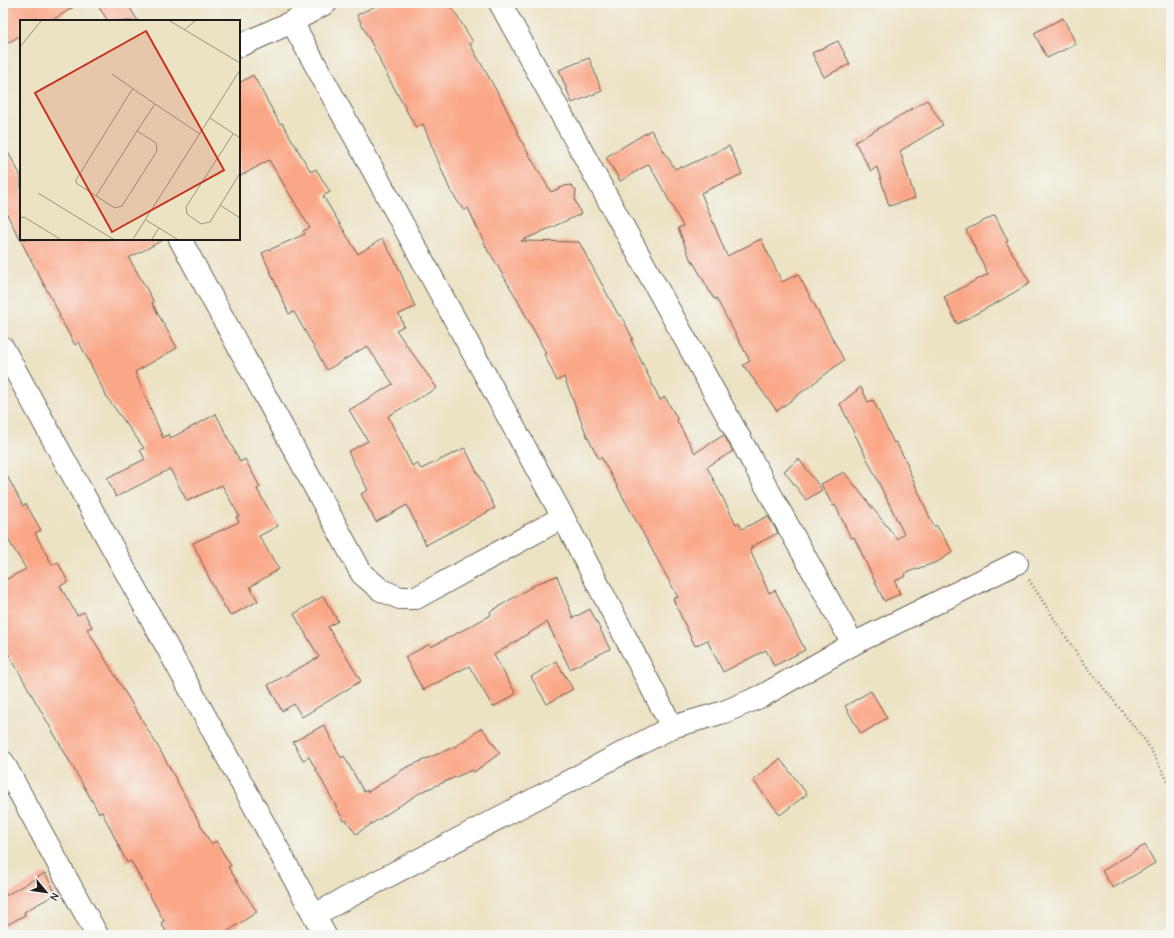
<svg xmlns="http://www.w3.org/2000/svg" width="1174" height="938" font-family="'Comic Neue',sans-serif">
	<rect width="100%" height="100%" fill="#f6f6f2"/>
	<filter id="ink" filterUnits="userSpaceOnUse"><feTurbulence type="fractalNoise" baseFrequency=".025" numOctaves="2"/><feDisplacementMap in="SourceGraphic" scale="8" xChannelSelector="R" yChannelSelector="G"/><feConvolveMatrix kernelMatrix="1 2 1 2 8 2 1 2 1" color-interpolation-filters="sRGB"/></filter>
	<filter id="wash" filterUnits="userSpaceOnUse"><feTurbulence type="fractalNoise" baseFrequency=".012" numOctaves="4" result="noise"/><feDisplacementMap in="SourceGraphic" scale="16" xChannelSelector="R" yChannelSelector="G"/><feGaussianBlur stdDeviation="0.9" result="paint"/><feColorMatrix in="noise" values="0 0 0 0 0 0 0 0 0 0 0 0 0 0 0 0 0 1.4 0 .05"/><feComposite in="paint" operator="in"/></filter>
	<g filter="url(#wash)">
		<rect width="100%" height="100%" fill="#ece2c4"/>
		<g id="blocks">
			<g fill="#faa788">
				<polygon points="12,3 80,3 51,21 21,21 21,35 3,46 3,8"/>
				<polygon points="96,3 127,3 138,21 108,21"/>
				<polygon points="381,3 449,3 473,42 470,44 504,104 524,146 551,192 565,186 571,185 576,190 575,200 581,214 521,241 579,242 619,316 621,315 633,339 631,340 660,400 665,397 678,420 677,421 695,453 724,435 733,451 707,467 736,524 739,523 742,529 768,516 778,533 751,547 752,549 750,550 769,593 775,590 805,650 774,666 766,650 723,672 707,640 695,646 673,599 678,597 601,457 599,459 587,436 564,377 557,381 544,354 546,353 514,294 490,253 489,253 468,208 464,211 450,190 423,124 416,128 380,62 381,62 357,15"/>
				<polygon points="1063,18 1076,44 1047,58 1034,33"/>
				<polygon points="838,41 850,64 824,77 812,53"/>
				<polygon points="589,58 602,91 572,103 559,70"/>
				<polygon points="253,75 280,124 282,123 311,172 316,169 330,192 323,196 358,254 382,239 397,264 415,307 399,314 404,326 396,330 437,388 388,416 412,466 417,463 421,469 465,448 495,508 426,545 407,505 376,522 361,494 368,490 348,452 368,441 349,410 393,384 367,346 327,370 294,312 289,314 262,253 305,234 303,231 310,228 269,160 239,177 239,83"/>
				<polygon points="927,100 943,125 900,151 915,198 889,206 877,167 871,171 855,142"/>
				<polygon points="651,130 675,169 681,166 682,168 729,146 742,174 701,193 727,256 761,239 782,282 798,274 844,360 777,411 743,365 750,361 716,298 714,299 692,260 691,261 678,228 683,226 649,164 620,181 606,157"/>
				<polygon points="3,143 21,176 21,239 165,239 129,258 154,302 152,303 177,348 135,372 163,438 169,434 171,438 216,414 240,462 245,459 260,487 257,489 278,526 259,536 279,569 250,587 258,601 230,616 213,586 193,543 239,522 236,517 239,516 222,485 187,501 170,469 116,497 107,478 145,459 140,450 144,448 108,399 79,342 75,345 59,316 60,315 3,207"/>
				<polygon points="995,215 1008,241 1006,242 1030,283 998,302 957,324 944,297 988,274 966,230"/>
				<polygon points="861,387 868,402 873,400 894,443 896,442 908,465 907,466 934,527 936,525 953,552 937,562 905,573 906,576 895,581 900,594 884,601 854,537 851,538 835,505 833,506 821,484 844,472 897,539 904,534 840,404"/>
				<polygon points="799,459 822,490 806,500 784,471"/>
				<polygon points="3,468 23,506 26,504 41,530 35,533 52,565 58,562 68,582 60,586 77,615 84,612 92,627 87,629 160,750 211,844 216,841 231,866 228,867 257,912 222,935 168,935 161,923 164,921 131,861 127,863 102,812 99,813 3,644 3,581 26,569 3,531"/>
				<polygon points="557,576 573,618 590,609 610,649 570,669 547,622 494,655 516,694 493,707 469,666 423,690 405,657 430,644 431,647 491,615 490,612 538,583"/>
				<polygon points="323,596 338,621 328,627 361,681 302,717 294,704 282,711 268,685 319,657 294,614"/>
				<polygon points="556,661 573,689 547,704 531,677"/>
				<polygon points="871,691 887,718 861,734 845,706"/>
				<polygon points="324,725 341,758 344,756 364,792 367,790 368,792 405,768 456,746 482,728 500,753 474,772 472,770 421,792 356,834 346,820 344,821 309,757 303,760 293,742"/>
				<polygon points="780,759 807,794 780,815 753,780"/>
				<polygon points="1145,845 1155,863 1113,888 1102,871"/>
				<polygon points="45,873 56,894 24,912 25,915 3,927 3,897"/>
			</g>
		</g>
	</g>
	<g filter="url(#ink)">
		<use href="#blocks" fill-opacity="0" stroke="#656157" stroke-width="1"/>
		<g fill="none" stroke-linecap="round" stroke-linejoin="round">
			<defs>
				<g id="minor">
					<polyline points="500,3 853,644"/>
					<polyline points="292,22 326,3"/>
					<polyline points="239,46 292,22 563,517 672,727 314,915"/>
					<polyline points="180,239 362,574 381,590 400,598 416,598 563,517"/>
					<polyline points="3,348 325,935"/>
					<polyline points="672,727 724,712 762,696 853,644 1017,563"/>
					<polyline points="3,762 97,935"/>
				</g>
			</defs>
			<use href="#minor" stroke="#656157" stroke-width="24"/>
			<polyline stroke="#656157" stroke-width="2.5" stroke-dasharray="1 3" stroke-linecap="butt" points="1029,580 1077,654 1147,743 1171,787"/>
			<use href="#minor" stroke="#fff" stroke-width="22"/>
		</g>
	</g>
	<g transform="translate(20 20)">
		<rect width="220" height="220" fill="#ece2c4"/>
		<path fill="none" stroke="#999381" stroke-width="1" d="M 150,1 L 220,43M 164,10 L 175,1M 0,27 L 21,1M 92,54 L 135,84M 190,98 L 220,118M 117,111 L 136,123 L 137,131 L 102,186 L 95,188 L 76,176 L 117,111 L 135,84 L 180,114M 213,114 L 166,187 L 167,194 L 181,204 L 190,202 L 220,153M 18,173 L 93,219M 76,176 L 56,163 L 56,160 L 113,68M 200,185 L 220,198M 0,198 L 4,197 L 40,219M 126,200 L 157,219M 113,219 L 220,50M 132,219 L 139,208"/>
		<path fill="#c8321e" fill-opacity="0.15" stroke="#c8321e" stroke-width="2" d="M 126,11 L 204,150 L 92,212 L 15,73 Z"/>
		<rect width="220" height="220" fill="none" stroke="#1c1c1c" stroke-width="2"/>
	</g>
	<rect width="1174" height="938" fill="none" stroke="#f6f6f2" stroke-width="16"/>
	<g transform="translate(46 892) rotate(119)" stroke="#f6f6f2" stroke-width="3" paint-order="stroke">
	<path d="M0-3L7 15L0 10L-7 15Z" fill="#1c1c1c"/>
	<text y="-6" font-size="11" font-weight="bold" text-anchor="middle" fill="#1c1c1c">N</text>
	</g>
</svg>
